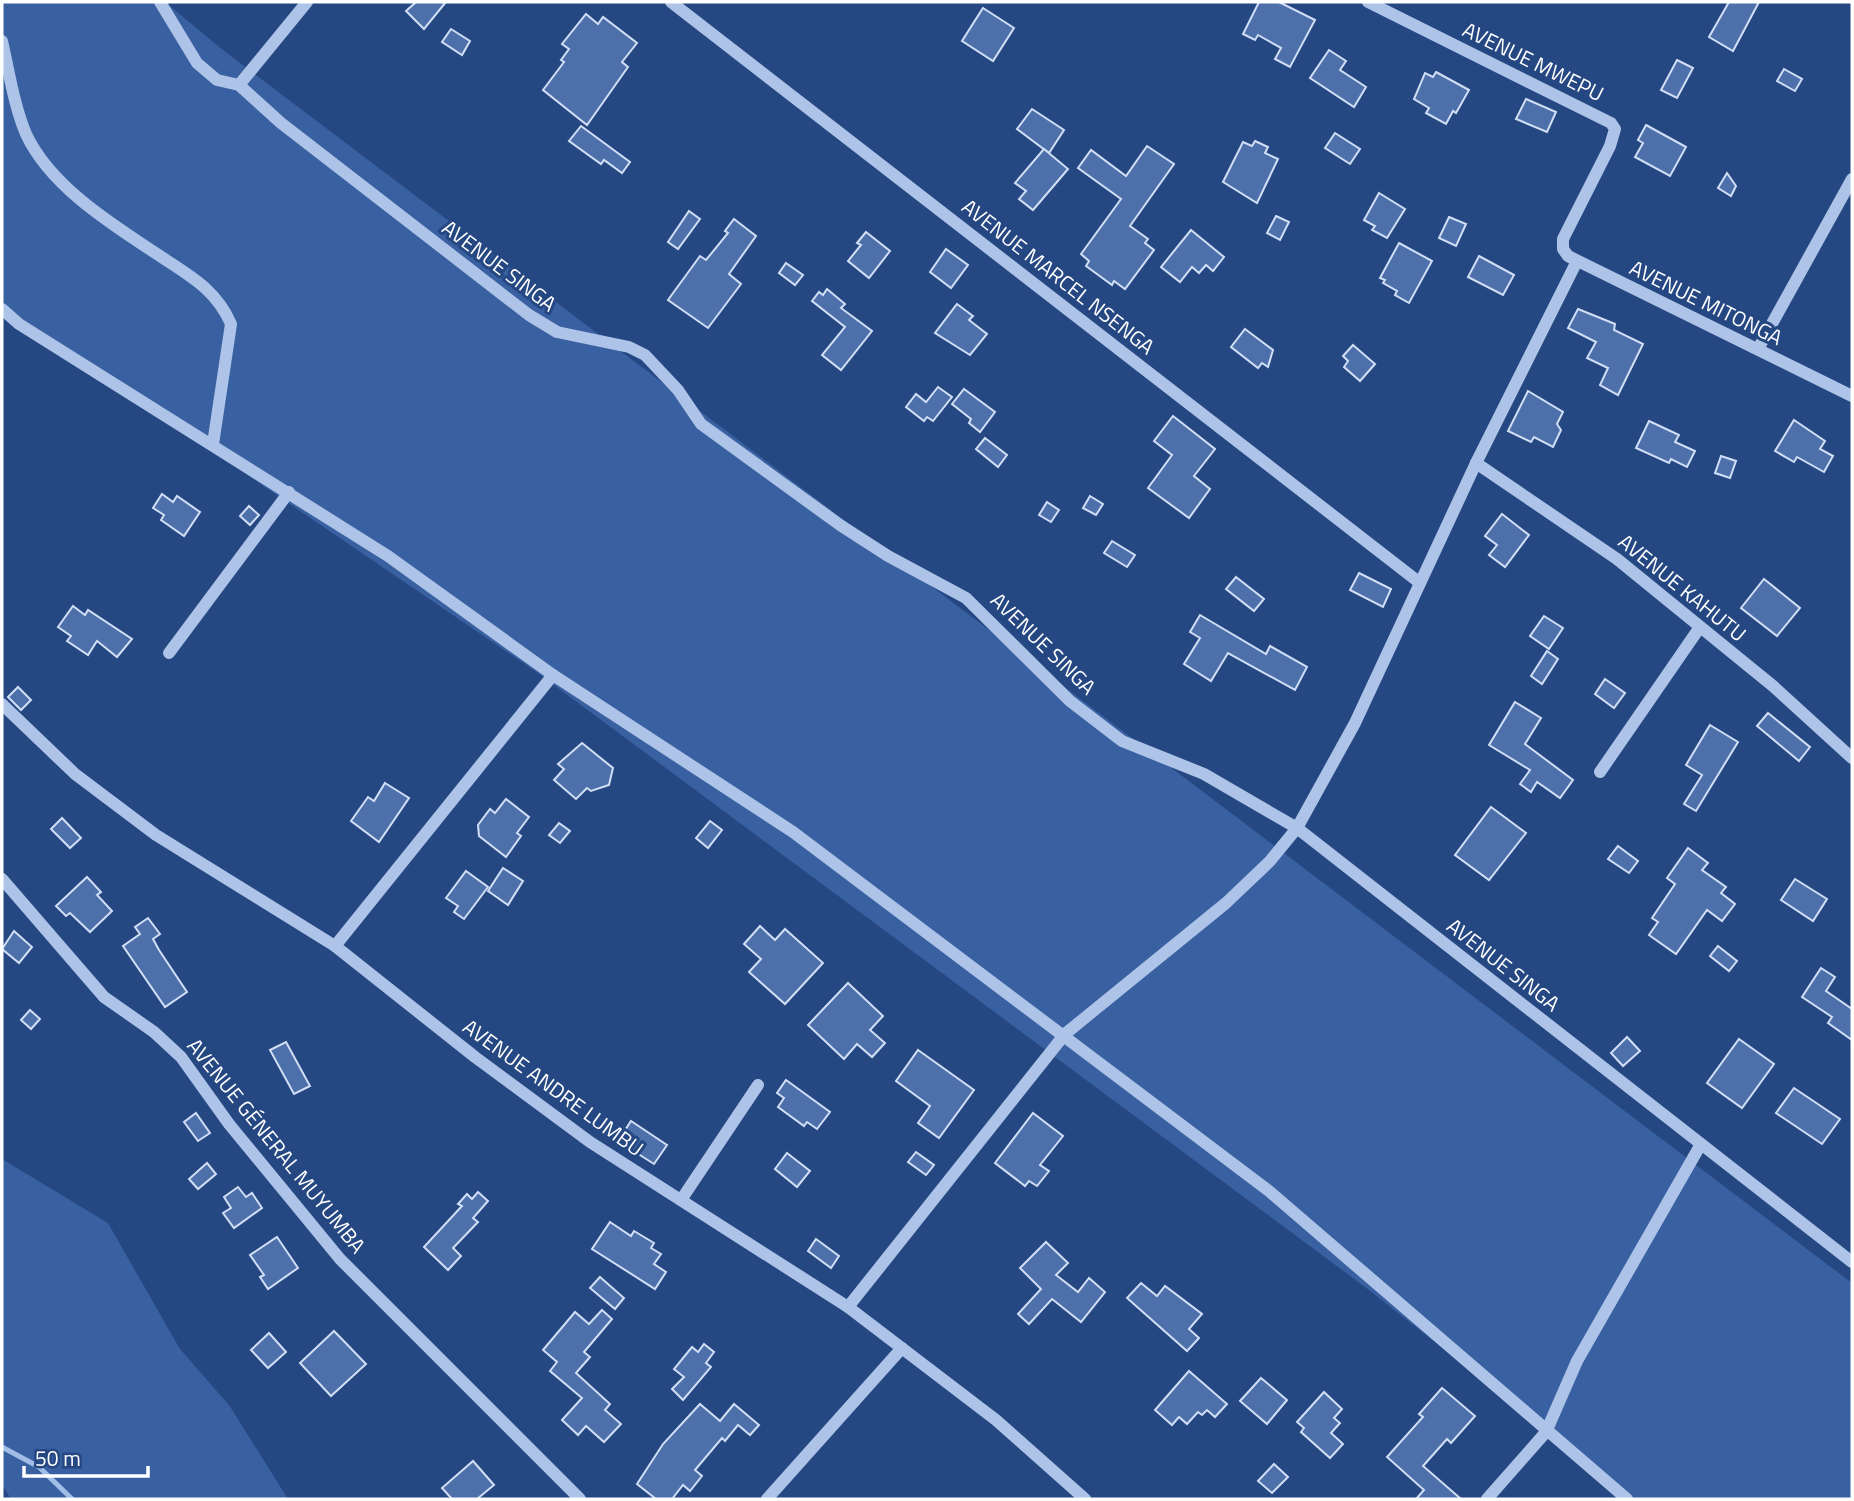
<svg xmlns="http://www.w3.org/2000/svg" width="1854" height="1501" font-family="'Titillium Web',sans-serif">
	<rect width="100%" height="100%" fill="#254782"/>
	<g fill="#3960a0">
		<polygon points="2,2 165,2 223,50 1852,1283 1852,1499 1633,1499 1365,1287 535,671 2,308"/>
		<polygon points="2,1159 108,1223 180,1349 229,1405 288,1499 11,1499 2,1485"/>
	</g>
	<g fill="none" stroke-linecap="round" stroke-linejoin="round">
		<polyline stroke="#a2bde8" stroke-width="5" points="2,1447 39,1467 72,1499"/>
	</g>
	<g fill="#4d70ab" stroke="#d1dff6" stroke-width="2">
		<polygon points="416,2 446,2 424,29 406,11"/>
		<polygon points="1259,2 1279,2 1315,20 1290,67 1275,59 1281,48 1258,35 1255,40 1243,34"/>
		<polygon points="1729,2 1759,2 1733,51 1709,37"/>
		<polygon points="983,8 1014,28 993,61 962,41"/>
		<polygon points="586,14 598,24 603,17 637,43 622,62 628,67 587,125 543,90 564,62 561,60 569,49 562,44"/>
		<polygon points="451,29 470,41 462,55 442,42"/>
		<polygon points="1329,50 1346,61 1340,70 1366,87 1354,107 1310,78"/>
		<polygon points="1677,60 1693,68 1677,98 1661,90"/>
		<polygon points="1784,69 1802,79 1795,91 1777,81"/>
		<polygon points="1436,72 1469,90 1456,113 1453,111 1446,124 1426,113 1429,108 1414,99 1425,73 1433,77"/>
		<polygon points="1526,99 1556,112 1547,132 1516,119"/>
		<polygon points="1032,109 1064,130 1049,153 1017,129"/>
		<polygon points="1646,125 1686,147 1670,176 1635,157 1643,143 1638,140"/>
		<polygon points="581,126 630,162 622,173 604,160 601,164 569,141"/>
		<polygon points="1335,133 1360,149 1350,164 1325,148"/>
		<polygon points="1255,141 1268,147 1265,153 1278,159 1257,203 1223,182 1243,142 1252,146"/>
		<polygon points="1147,146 1174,164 1130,226 1148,239 1145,243 1154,250 1125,289 1114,281 1112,285 1086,266 1089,261 1081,254 1121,199 1078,168 1091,150 1126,176"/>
		<polygon points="1044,149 1068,169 1033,210 1019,199 1026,191 1015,183"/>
		<polygon points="1727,173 1736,186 1731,196 1718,188"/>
		<polygon points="1379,193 1405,209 1387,238 1372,230 1375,226 1364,220"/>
		<polygon points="689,211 700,219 678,249 668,242"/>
		<polygon points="1276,216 1289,222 1280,240 1267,233"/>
		<polygon points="1449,217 1466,224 1456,246 1439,238"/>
		<polygon points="734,219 756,236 729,274 741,284 708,328 668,300 700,256 706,260 728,233 725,231"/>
		<polygon points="1191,230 1224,257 1213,271 1206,265 1199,273 1192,267 1180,282 1161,267"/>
		<polygon points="866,232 890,251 869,278 848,261 861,245 857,243"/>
		<polygon points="1399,243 1432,261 1409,303 1395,295 1397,291 1383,283 1385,280 1380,278"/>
		<polygon points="946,249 968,265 951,288 930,272"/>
		<polygon points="1479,256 1514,275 1503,295 1468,277"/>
		<polygon points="786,263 803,275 795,285 779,273"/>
		<polygon points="827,289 845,304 841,308 872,331 841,370 822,355 845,327 812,301 819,292 823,295"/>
		<polygon points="957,304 973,316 969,320 987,334 970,355 935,333"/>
		<polygon points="1578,309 1615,324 1614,330 1643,344 1618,395 1600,385 1608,368 1587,358 1596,342 1568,328"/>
		<polygon points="1245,329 1273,350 1268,367 1262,363 1258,368 1231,347"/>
		<polygon points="1353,345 1375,364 1360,381 1344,367 1348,361 1343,356"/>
		<polygon points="938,387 952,397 933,421 927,417 924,421 906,407 916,394 926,402"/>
		<polygon points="964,389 995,412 980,432 969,423 971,419 952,404"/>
		<polygon points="1528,391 1563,412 1557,424 1561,430 1553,447 1534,437 1531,442 1508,431"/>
		<polygon points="1173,416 1215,449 1194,476 1210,489 1189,518 1148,488 1172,455 1154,441"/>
		<polygon points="1794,420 1825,441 1820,449 1833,456 1824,472 1797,457 1794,462 1775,451"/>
		<polygon points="1649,421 1679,435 1675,442 1695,451 1687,467 1671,459 1669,463 1636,448"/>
		<polygon points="985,438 1007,455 998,467 976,449"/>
		<polygon points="1721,456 1736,461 1730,478 1715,473"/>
		<polygon points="162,494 173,502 177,496 200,512 184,536 161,520 164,515 153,508"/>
		<polygon points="1090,496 1103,504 1096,515 1083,508"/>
		<polygon points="1047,502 1059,510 1051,522 1039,515"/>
		<polygon points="249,506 259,515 250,525 240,516"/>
		<polygon points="1502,514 1529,535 1505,567 1489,555 1497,545 1485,536"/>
		<polygon points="1112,541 1135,555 1127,567 1104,553"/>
		<polygon points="1359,573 1391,589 1383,607 1350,590"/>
		<polygon points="1236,577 1264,599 1254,611 1226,589"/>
		<polygon points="1764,579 1800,608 1777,636 1741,608"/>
		<polygon points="73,606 85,615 88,610 132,639 117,657 97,641 88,655 67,641 71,636 58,627"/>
		<polygon points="1200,615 1266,654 1270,646 1307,667 1295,690 1228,653 1211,681 1184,664 1200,638 1190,632"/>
		<polygon points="1544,616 1563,628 1549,649 1530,636"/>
		<polygon points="1547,651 1558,659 1542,684 1531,676"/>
		<polygon points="1605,679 1625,693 1614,708 1595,694"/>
		<polygon points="18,687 31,700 21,710 8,697"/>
		<polygon points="1515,702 1541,718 1525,744 1573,780 1560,798 1537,782 1531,792 1520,784 1530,770 1489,745"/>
		<polygon points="1768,713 1810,747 1799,761 1757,726"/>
		<polygon points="1710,725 1738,742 1696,811 1684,804 1702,775 1686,765"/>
		<polygon points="582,743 613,768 609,785 591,791 587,788 576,799 554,780 564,769 558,764"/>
		<polygon points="385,783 409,798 379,842 351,821 368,797 374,801"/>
		<polygon points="506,799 529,817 517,833 521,836 506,857 479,836 478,825 490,809 495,813"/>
		<polygon points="1491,807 1526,833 1489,880 1455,855"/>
		<polygon points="62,818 81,838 70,848 51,829"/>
		<polygon points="710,821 722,830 708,848 696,838"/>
		<polygon points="559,823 570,831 560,843 549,835"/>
		<polygon points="1618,846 1638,861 1629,873 1608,859"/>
		<polygon points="1688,848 1708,863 1702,870 1726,887 1721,893 1735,904 1722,921 1707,910 1676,954 1649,935 1658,922 1652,918 1675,884 1667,878"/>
		<polygon points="503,868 523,881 508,905 488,891"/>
		<polygon points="466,871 488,887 464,919 454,912 458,906 446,898"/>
		<polygon points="87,877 101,892 97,895 112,911 90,932 70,913 66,916 56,906"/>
		<polygon points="1795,879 1827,899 1813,921 1781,900"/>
		<polygon points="148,918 160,934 153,939 159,950 187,992 165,1007 123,946 140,934 135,927"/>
		<polygon points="760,926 775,940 785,929 823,963 785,1004 749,972 761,959 744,944"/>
		<polygon points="14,931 32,947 19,963 2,949"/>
		<polygon points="1718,946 1737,961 1729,971 1710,956"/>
		<polygon points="1821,968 1835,977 1826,991 1852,1009 1852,1040 1828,1023 1832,1017 1802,997"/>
		<polygon points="848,983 883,1016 870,1030 885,1043 872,1057 857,1044 844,1059 808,1025"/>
		<polygon points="30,1010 40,1019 31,1029 21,1020"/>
		<polygon points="1627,1037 1640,1051 1623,1066 1611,1053"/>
		<polygon points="1739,1039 1774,1064 1742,1108 1707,1083"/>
		<polygon points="286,1042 310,1086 294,1094 270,1050"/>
		<polygon points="918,1050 974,1090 939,1138 918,1123 930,1106 896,1081"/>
		<polygon points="786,1080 830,1112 817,1129 807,1122 804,1126 778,1107 784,1098 777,1093"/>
		<polygon points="1794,1088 1840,1119 1822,1144 1776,1113"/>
		<polygon points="196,1113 210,1133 198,1141 184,1122"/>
		<polygon points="1033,1113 1063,1136 1040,1165 1049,1171 1037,1186 1029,1181 1025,1186 995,1163"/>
		<polygon points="631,1121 667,1145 654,1164 618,1141"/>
		<polygon points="916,1152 934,1165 926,1175 908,1162"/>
		<polygon points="787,1153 810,1171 797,1187 775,1169"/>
		<polygon points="207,1163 216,1174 198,1189 189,1179"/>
		<polygon points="238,1187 246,1197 252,1193 262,1208 234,1228 223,1213 231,1208 224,1197"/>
		<polygon points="478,1192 488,1201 473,1218 478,1222 453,1248 461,1256 448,1270 424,1247 462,1206 458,1204 467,1194 472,1199"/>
		<polygon points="610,1222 631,1236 634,1231 654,1243 651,1248 661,1254 654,1264 666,1272 655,1289 592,1249"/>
		<polygon points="277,1237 298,1268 268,1289 260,1277 264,1275 250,1255"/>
		<polygon points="816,1239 839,1256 831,1268 808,1251"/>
		<polygon points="1046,1242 1068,1263 1056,1275 1078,1292 1089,1278 1105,1292 1081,1322 1052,1299 1029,1324 1018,1314 1041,1289 1020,1268"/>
		<polygon points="600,1277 624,1298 615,1309 590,1288"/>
		<polygon points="1141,1283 1157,1296 1165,1286 1202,1314 1189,1329 1199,1338 1187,1351 1127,1298"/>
		<polygon points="602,1310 612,1319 584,1352 590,1357 576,1373 610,1404 605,1410 621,1424 604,1442 586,1426 578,1435 562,1420 582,1398 550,1371 557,1362 543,1350 575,1312 589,1324"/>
		<polygon points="334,1331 366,1364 331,1396 300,1363"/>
		<polygon points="269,1333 286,1352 268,1368 251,1350"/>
		<polygon points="704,1344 714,1352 706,1363 711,1367 683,1400 672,1389 684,1377 674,1369 692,1347 698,1352"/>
		<polygon points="1189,1371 1227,1404 1215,1417 1207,1410 1202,1415 1198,1412 1187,1424 1179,1417 1172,1425 1155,1410"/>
		<polygon points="1261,1378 1287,1400 1267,1424 1240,1401"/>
		<polygon points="1442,1388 1475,1416 1451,1443 1447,1439 1423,1466 1461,1499 1416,1499 1424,1490 1387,1457 1423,1417 1419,1414"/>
		<polygon points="1324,1392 1342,1409 1334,1418 1340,1423 1331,1433 1343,1444 1330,1458 1301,1432 1304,1428 1297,1422"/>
		<polygon points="700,1404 720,1421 734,1404 759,1425 750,1435 738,1425 725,1441 722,1438 695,1470 702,1476 690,1491 683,1485 672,1499 656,1499 637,1484 663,1444"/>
		<polygon points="473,1461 494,1485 477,1499 452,1499 442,1488"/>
		<polygon points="1274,1464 1288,1477 1272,1493 1258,1481"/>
	</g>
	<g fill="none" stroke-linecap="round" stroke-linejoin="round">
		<g stroke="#adc3e7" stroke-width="12">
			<polyline points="160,2 197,63 217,80 239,85 281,123 529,315 557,332 629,347 645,355 678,390 701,424 840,525 888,556 966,598 1070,701 1122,741 1204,774 1297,828 1852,1262"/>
			<polyline points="671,2 1420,583"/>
			<polyline points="1368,2 1611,123 1615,129 1610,146 1563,239 1563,249 1568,256 1852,396"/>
			<path d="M 2,41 C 9,71 14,106 26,134 C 51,188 116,227 163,258 C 192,277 217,291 231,324 L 213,444"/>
			<polyline points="239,85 307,2"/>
			<polyline points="2,309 19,324 388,556 553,675 793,832 1269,1191 1627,1499"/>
			<polyline points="1758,349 1852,179"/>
			<polyline points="1476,463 1617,559 1773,686 1852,758"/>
			<polyline points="169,653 289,492"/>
			<polyline points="2,704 75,774 156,835 335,946 475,1057 590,1142 848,1307 996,1420 1085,1499"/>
			<polyline points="1600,772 1700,627"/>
			<polyline points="2,879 104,997 154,1032 181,1057 229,1124 340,1259 580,1499"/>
			<polyline points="335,946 553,675"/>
			<polyline points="681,1200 758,1085"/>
			<polyline points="848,1307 1065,1034 1226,903 1270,861 1297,828 1355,723 1476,463 1577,261"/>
			<polyline points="767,1499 902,1348"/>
			<polyline points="1487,1499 1546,1432 1577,1361 1701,1144"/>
		</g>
	</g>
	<g text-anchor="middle" stroke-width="6" stroke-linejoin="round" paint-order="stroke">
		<g font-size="21" fill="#fff" stroke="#254782">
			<text transform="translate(1533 62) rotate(26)" y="7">AVENUE MWEPU</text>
			<text transform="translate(499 266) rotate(37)" y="7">AVENUE SINGA</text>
			<text transform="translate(1058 277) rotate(38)" y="7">AVENUE MARCEL NSENGA</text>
			<text transform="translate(1706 303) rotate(26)" y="7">AVENUE MITONGA</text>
			<text transform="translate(1682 588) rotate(39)" y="7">AVENUE KAHUTU</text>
			<text transform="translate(1043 644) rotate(44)" y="7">AVENUE SINGA</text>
			<text transform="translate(1503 965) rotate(38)" y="7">AVENUE SINGA</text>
			<text transform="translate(553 1088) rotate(36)" y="7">AVENUE ANDRE LUMBU</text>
			<text transform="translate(276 1146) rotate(51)" y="7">AVENUE GÉNERAL MUYUMBA</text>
		</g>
	</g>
	<rect width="1854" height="1501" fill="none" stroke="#ffffff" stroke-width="7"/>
	<path d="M24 1466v10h124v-10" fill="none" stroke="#ffffff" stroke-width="3.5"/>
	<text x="35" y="1466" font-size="21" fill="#ffffff" stroke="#254782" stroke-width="5" paint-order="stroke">50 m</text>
</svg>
